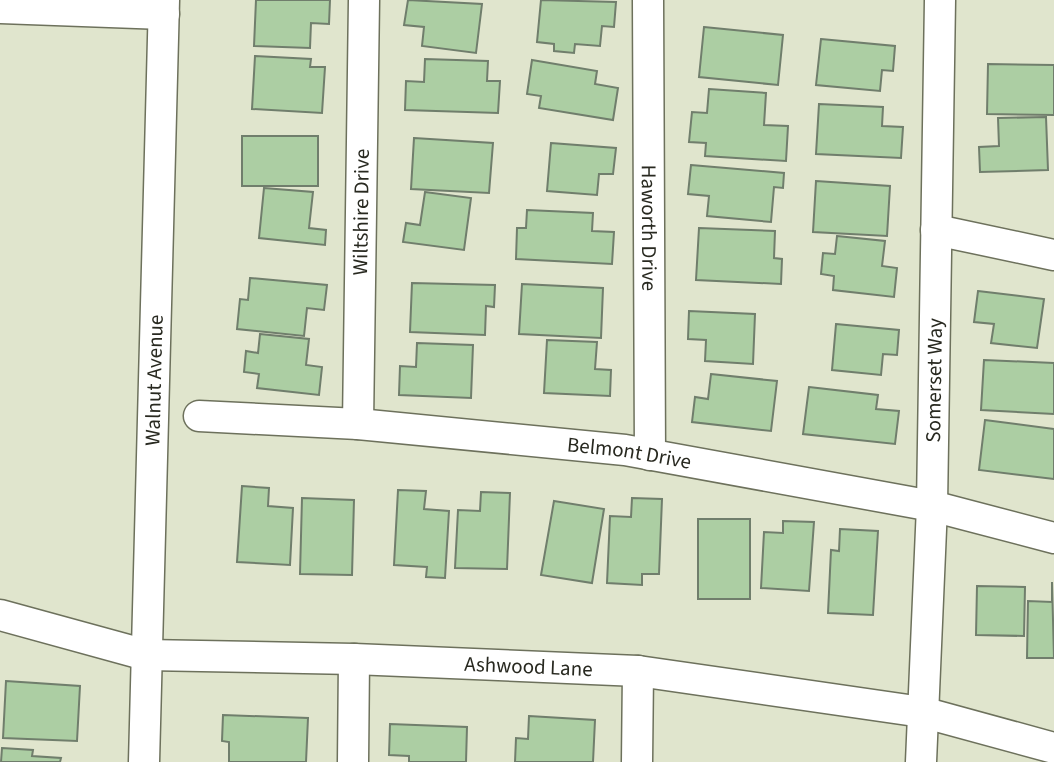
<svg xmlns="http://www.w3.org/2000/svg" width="1054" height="762" font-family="'Source Sans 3',sans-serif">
	<rect width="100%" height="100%" fill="#e0e5cd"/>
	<g fill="#accea3" stroke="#707e6c" stroke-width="2">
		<polygon points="256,0 330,0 329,24 311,23 310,48 254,46"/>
		<polygon points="408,0 482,4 476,53 422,46 424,27 404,25"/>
		<polygon points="541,0 616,2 614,27 602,26 600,46 575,44 574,53 554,51 554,44 537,42"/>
		<polygon points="704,27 783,35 778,85 699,77"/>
		<polygon points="821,39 895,46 893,71 882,70 880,91 816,85"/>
		<polygon points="255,56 311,59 310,67 325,67 322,113 252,109"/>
		<polygon points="425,59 488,61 487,81 500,81 498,113 405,110 406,81 424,82"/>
		<polygon points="532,60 597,71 595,84 618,88 613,120 539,108 541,96 527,94"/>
		<polygon points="988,64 1054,65 1054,115 987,114"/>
		<polygon points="709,89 766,93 764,125 788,126 786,161 705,156 706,143 689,142 692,112 707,113"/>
		<polygon points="819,104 883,107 882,126 903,127 901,158 816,154"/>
		<polygon points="1046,117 1048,170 980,172 979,147 999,146 998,118"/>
		<rect x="242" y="136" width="76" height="50"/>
		<polygon points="414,138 493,143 489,193 411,189"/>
		<polygon points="551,143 616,148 613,174 599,174 597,195 547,191"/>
		<polygon points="691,165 784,173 783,188 774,187 771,222 707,216 709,196 688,194"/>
		<polygon points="816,181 890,186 887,236 813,232"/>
		<polygon points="264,188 313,192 309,228 326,230 325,245 259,238"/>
		<polygon points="425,192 471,198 464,250 403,242 406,223 420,225"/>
		<polygon points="527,210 593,213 592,231 614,232 612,264 516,259 517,228 526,228"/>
		<polygon points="699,228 775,231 774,258 782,259 781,284 696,280"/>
		<polygon points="837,236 885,241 882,266 897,268 894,297 833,290 834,276 821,274 823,253 835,254"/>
		<polygon points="250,278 327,285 324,310 307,308 304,336 237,329 240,299 248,300"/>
		<polygon points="412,283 495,285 494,307 486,306 485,335 410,332"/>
		<polygon points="522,284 603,288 601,338 519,334"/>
		<polygon points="978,291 1044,299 1037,348 991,343 994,324 974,322"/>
		<polygon points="689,311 755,314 753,364 705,361 706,340 688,339"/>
		<polygon points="836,324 899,330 897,355 883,354 881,375 832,370"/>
		<polygon points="260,334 309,339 306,365 322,367 319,395 257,388 259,374 244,372 246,351 258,353"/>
		<polygon points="547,340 597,342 595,369 611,370 610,396 544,393"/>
		<polygon points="417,343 473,345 471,398 399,395 400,366 416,367"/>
		<polygon points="984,360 1054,363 1054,414 981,410"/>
		<polygon points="711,374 777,381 771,431 692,422 695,397 708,399"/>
		<polygon points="809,387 878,395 876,409 899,411 895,444 803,434"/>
		<polygon points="985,420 1054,429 1054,479 979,470"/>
		<polygon points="242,486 269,488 268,506 293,508 290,565 237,562"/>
		<polygon points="398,490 426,491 424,509 449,511 445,578 426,577 427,567 394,565"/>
		<polygon points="481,492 510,493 507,569 455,568 458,510 480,511"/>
		<polygon points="302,498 354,500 352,575 300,574"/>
		<polygon points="632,498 662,499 659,574 642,574 642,585 607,583 610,516 631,517"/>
		<polygon points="554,501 604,509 592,583 541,575"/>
		<rect x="698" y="519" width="52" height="80"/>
		<polygon points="783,521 814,522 809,591 761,588 764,532 783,533"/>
		<polygon points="840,529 878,531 873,615 828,613 831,550 839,551"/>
		<polygon points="1052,582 1054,658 1027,658 1028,601 1052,602"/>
		<polygon points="977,586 1025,587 1024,636 976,635"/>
		<polygon points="6,681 80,686 77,741 3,738"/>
		<polygon points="223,715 308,718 306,762 229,762 229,742 222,741"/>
		<polygon points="529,716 595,720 593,762 515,762 516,738 528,739"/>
		<polygon points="390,724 467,727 466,762 409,762 409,756 389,755"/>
		<polygon points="2,748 33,750 32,756 61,758 60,762 1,762"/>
	</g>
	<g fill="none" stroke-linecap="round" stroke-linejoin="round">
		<defs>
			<g id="minor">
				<path id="s1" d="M 648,0 L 650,455"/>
				<polyline points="0,8 164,14"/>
				<polyline points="936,230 1054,255"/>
				<path id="s2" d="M 199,416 L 358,424 L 625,450 L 932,506 L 1054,538"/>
				<path id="s3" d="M 358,424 L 364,0"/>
				<path id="s4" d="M 0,615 L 146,655 L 354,659 L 638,671 L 922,712 L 1054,748"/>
				<path id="s5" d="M 144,762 L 164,0"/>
				<polyline points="353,762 354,659"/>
				<polyline points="637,762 638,671"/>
				<path id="s6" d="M 921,762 L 932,506 L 940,0"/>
			</g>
		</defs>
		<use href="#minor" stroke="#6d715c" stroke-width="33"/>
		<use href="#minor" stroke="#fff" stroke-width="30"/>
	</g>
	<g text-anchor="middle" stroke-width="5" stroke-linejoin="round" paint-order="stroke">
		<g font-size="21" fill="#282920" stroke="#eef2da">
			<text dy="7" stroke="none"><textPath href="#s3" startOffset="212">Wiltshire Drive</textPath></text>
			<text dy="7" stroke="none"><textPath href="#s1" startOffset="228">Haworth Drive</textPath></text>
			<text dy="7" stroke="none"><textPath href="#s5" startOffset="382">Walnut Avenue</textPath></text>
			<text dy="7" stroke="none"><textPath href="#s6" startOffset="382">Somerset Way</textPath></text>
			<text dy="7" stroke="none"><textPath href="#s2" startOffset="432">Belmont Drive</textPath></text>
			<text dy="7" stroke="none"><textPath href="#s4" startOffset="534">Ashwood Lane</textPath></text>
		</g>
	</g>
</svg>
